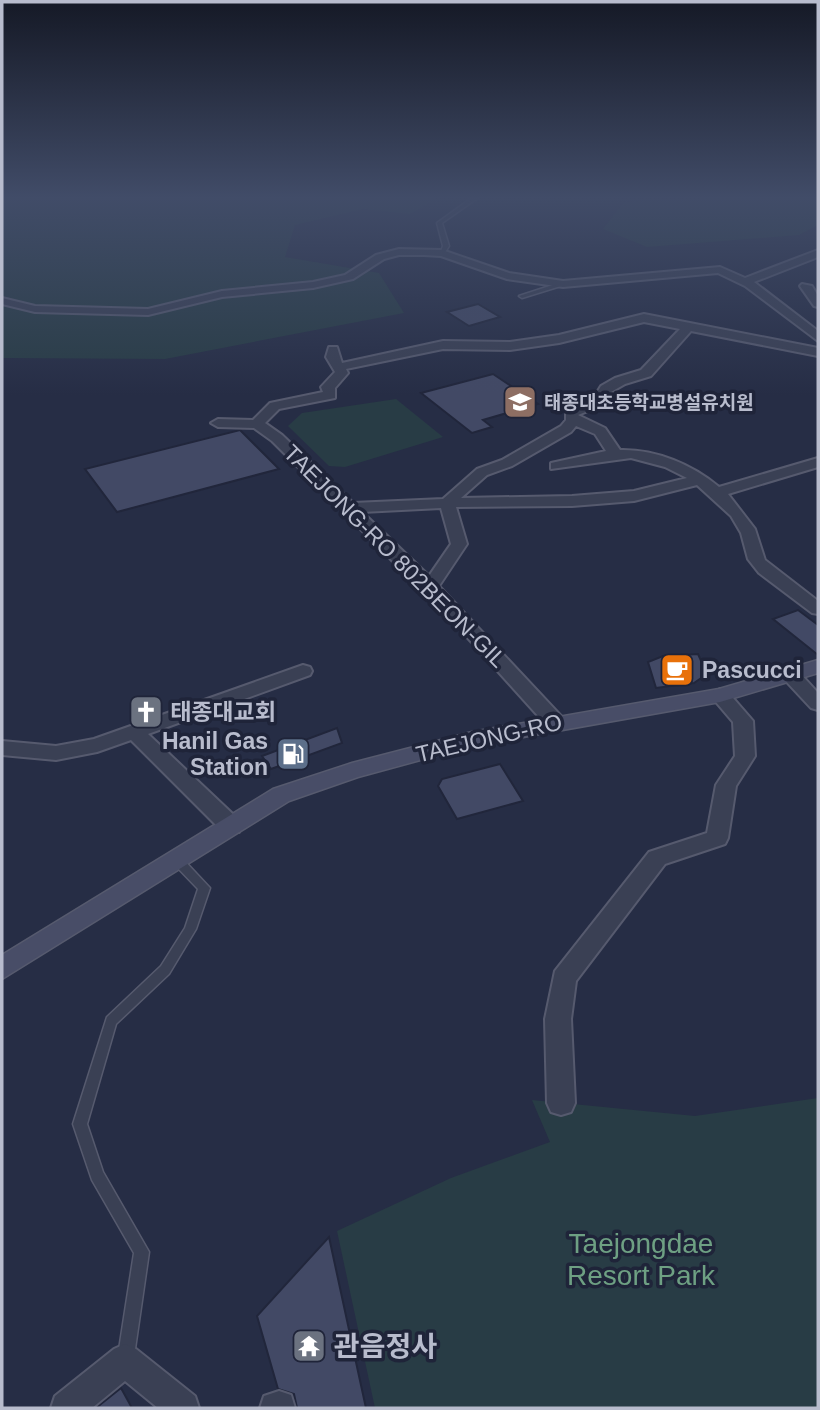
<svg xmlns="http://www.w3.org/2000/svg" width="820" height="1410" font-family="Helvetica,'Noto Sans KR',sans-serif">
	<rect width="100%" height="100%" fill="#262d45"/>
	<g fill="#283c45">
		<polygon points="2,197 440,197 410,214 363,209 295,225 285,257 379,273 404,313 165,359 2,358"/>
		<polygon points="720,197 818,197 818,225 799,235 647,247 603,229 624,202"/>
		<polygon points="396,399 443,437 345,467 329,466 288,426 302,413"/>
		<polygon points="818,1098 818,1408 375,1408 337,1231 451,1178 550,1142 532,1100 695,1116"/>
	</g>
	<g fill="#424965" stroke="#21263b" stroke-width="2">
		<polygon points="478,304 500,317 469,326 447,312"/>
		<polygon points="493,374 538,404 483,420 492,427 472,433 421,393"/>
		<polygon points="240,430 279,469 117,512 85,469"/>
		<polygon points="798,610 818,625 818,655 773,619"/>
		<polygon points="698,654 707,674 694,683 656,688 648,662 663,656"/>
		<polygon points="337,728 342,743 271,769 262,756"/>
		<polygon points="500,764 523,801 457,819 438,786 442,779"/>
		<polygon points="329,1237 359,1376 366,1408 297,1408 294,1394 278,1389 257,1316"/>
		<polygon points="121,1388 132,1408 96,1408"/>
	</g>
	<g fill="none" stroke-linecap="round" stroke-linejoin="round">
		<defs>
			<g id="lane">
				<polygon points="473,197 479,197 442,223 449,246 444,254 440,254 443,246 437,223"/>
				<polygon points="562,282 564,283 564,285 522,298 519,296"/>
				<polygon points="177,856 181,857 210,888 196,929 169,974 116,1024 87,1124 103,1172 149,1252 134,1356 132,1362 126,1364 120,1362 118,1356 134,1253 92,1180 73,1124 107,1017 161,966 185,928 198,889 173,863 171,860 173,857"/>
			</g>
			<g id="street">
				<polygon points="399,249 442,250 509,273 563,281 720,267 745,278 818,250 818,257 754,282 818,331 818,341 745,286 718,273 563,287 507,279 441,256 424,255 399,255 384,259 353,279 313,288 222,297 148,315 35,312 2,304 2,298 35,306 148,309 222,291 313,282 345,275 376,255"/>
				<polygon points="802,284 812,286 818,296 818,307 814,306 800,286"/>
				<path d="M 644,314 L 818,348 L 818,356 L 691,331 L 651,376 L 625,384 L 611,392 L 603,405 L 578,415 L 605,428 L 620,450 C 656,449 693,465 719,487 L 818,458 L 818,467 L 728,494 L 755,529 L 765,560 L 818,601 L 818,614 L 812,613 L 759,573 L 748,559 L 741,533 L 731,516 L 697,485 L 634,501 L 572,506 L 456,507 L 467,544 L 439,586 L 562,717 L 565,722 L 555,729 L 548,727 L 448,616 L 272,441 L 254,428 L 218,427 L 211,423 L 218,419 L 253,420 L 270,403 L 323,392 L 321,387 L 335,372 L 326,357 L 329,347 L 337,347 L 342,363 L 443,341 L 510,342 L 559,335 ZM 644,322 L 680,329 L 641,370 L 615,378 L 601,386 L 593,399 L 566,410 L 566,420 L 561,426 L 502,460 L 477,469 L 443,499 L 353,503 L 282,435 L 265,423 L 279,409 L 335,398 L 335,388 L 348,373 L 346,369 L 443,349 L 510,350 L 559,343 ZM 576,426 L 595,434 L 606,451 L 551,463 L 551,469 L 631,458 L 665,467 L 687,478 L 634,491 L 572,496 L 461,498 L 487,475 L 512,466 L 571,432 ZM 441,508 L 451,544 L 429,576 L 362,512 Z"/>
				<polygon points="303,665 310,667 312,671 310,675 148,734 239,820 242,826 239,832 223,832 131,740 97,752 56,760 2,755 2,741 56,746 94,739"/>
				<polygon points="791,669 798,671 818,693 818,710 811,708 784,679 782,675"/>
				<polygon points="720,689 727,691 753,721 755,756 736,786 728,838 725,844 665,864 576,981 571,1019 575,1103 571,1112 561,1115 551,1112 547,1103 545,1019 555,971 649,852 707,833 716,785 735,756 733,722 710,695"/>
				<polygon points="125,1344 136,1349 195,1396 199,1408 158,1408 125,1381 92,1408 51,1408 55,1396 114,1349"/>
				<polygon points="279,1391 291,1395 295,1408 260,1408 264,1396"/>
			</g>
			<polygon id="secondary" points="818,660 818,673 720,702 472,746 358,777 289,801 2,979 2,955 273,789 352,763 472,732 719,689"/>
		</defs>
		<use href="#lane" stroke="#565a6e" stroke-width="3"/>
		<use href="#street" stroke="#565a6e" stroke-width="4"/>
		<use href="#secondary" stroke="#565a6e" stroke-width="3"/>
		<use href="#lane" fill="#3a4054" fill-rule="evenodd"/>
		<use href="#street" fill="#3a4054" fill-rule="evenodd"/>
		<use href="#secondary" fill="#484d67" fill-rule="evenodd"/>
	</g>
	<linearGradient id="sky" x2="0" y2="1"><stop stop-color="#151926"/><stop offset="0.5" stop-color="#414c68"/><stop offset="1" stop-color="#414c68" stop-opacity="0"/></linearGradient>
	<rect width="820" height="395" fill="url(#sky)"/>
	<defs>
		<symbol id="school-square" viewBox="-11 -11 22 22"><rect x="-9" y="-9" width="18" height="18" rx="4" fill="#8d6e63" stroke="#1f2439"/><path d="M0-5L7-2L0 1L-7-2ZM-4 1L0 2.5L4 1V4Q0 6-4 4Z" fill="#fff"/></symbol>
		<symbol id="cafe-square" viewBox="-11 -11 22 22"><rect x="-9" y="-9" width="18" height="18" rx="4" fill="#e8710a" stroke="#1f2439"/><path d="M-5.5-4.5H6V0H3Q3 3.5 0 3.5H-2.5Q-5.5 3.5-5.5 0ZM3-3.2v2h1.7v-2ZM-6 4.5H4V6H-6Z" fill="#fff"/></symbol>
		<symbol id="church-square" viewBox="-11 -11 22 22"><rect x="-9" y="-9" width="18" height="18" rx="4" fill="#6b7280" stroke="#1f2439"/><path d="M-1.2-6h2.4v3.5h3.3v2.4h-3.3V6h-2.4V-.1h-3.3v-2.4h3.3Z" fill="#fff"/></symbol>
		<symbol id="fuel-square" viewBox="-11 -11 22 22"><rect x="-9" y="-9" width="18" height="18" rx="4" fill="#5c6f8a" stroke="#1f2439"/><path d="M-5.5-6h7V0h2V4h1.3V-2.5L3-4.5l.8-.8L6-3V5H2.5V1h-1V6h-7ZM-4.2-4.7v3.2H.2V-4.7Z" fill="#fff"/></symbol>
		<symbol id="temple-square" viewBox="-11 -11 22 22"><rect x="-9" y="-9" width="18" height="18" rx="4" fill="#6b7280" stroke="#1f2439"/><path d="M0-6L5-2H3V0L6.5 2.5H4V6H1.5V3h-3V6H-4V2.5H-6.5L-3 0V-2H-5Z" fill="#fff"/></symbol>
	</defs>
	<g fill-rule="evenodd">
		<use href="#school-square" x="501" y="383" width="38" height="38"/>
		<use href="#cafe-square" x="658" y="651" width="38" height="38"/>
		<use href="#church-square" x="127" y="693" width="38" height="38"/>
		<use href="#fuel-square" x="274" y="735" width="38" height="38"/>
		<use href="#temple-square" x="290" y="1327" width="38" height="38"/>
	</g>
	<g text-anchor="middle" stroke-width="7" stroke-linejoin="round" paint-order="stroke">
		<g font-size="19" font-weight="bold" fill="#b8bccd" stroke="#1f2439" text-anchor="start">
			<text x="544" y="409">태종대초등학교병설유치원</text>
		</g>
		<g font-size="23" fill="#b8bccd" stroke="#1f2439">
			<text transform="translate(395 556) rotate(45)" y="8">TAEJONG-RO 802BEON-GIL</text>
			<text transform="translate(489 738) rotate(-13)" y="8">TAEJONG-RO</text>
		</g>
		<g font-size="23" font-weight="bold" fill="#b8bccd" stroke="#1f2439" text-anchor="start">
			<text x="702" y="678">Pascucci</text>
			<text x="170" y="720">태종대교회</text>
			<text x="268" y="749" text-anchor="end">Hanil Gas<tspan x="268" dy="26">Station</tspan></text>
		</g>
		<g font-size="28" fill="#6ea083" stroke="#1f2439">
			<text x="641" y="1253">Taejongdae<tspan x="641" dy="32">Resort Park</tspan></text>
		</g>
		<g font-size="28" font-weight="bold" fill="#b8bccd" stroke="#1f2439" text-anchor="start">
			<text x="334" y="1356">관음정사</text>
		</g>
	</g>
	<rect width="820" height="1410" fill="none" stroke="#b8bccd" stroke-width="7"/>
</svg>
